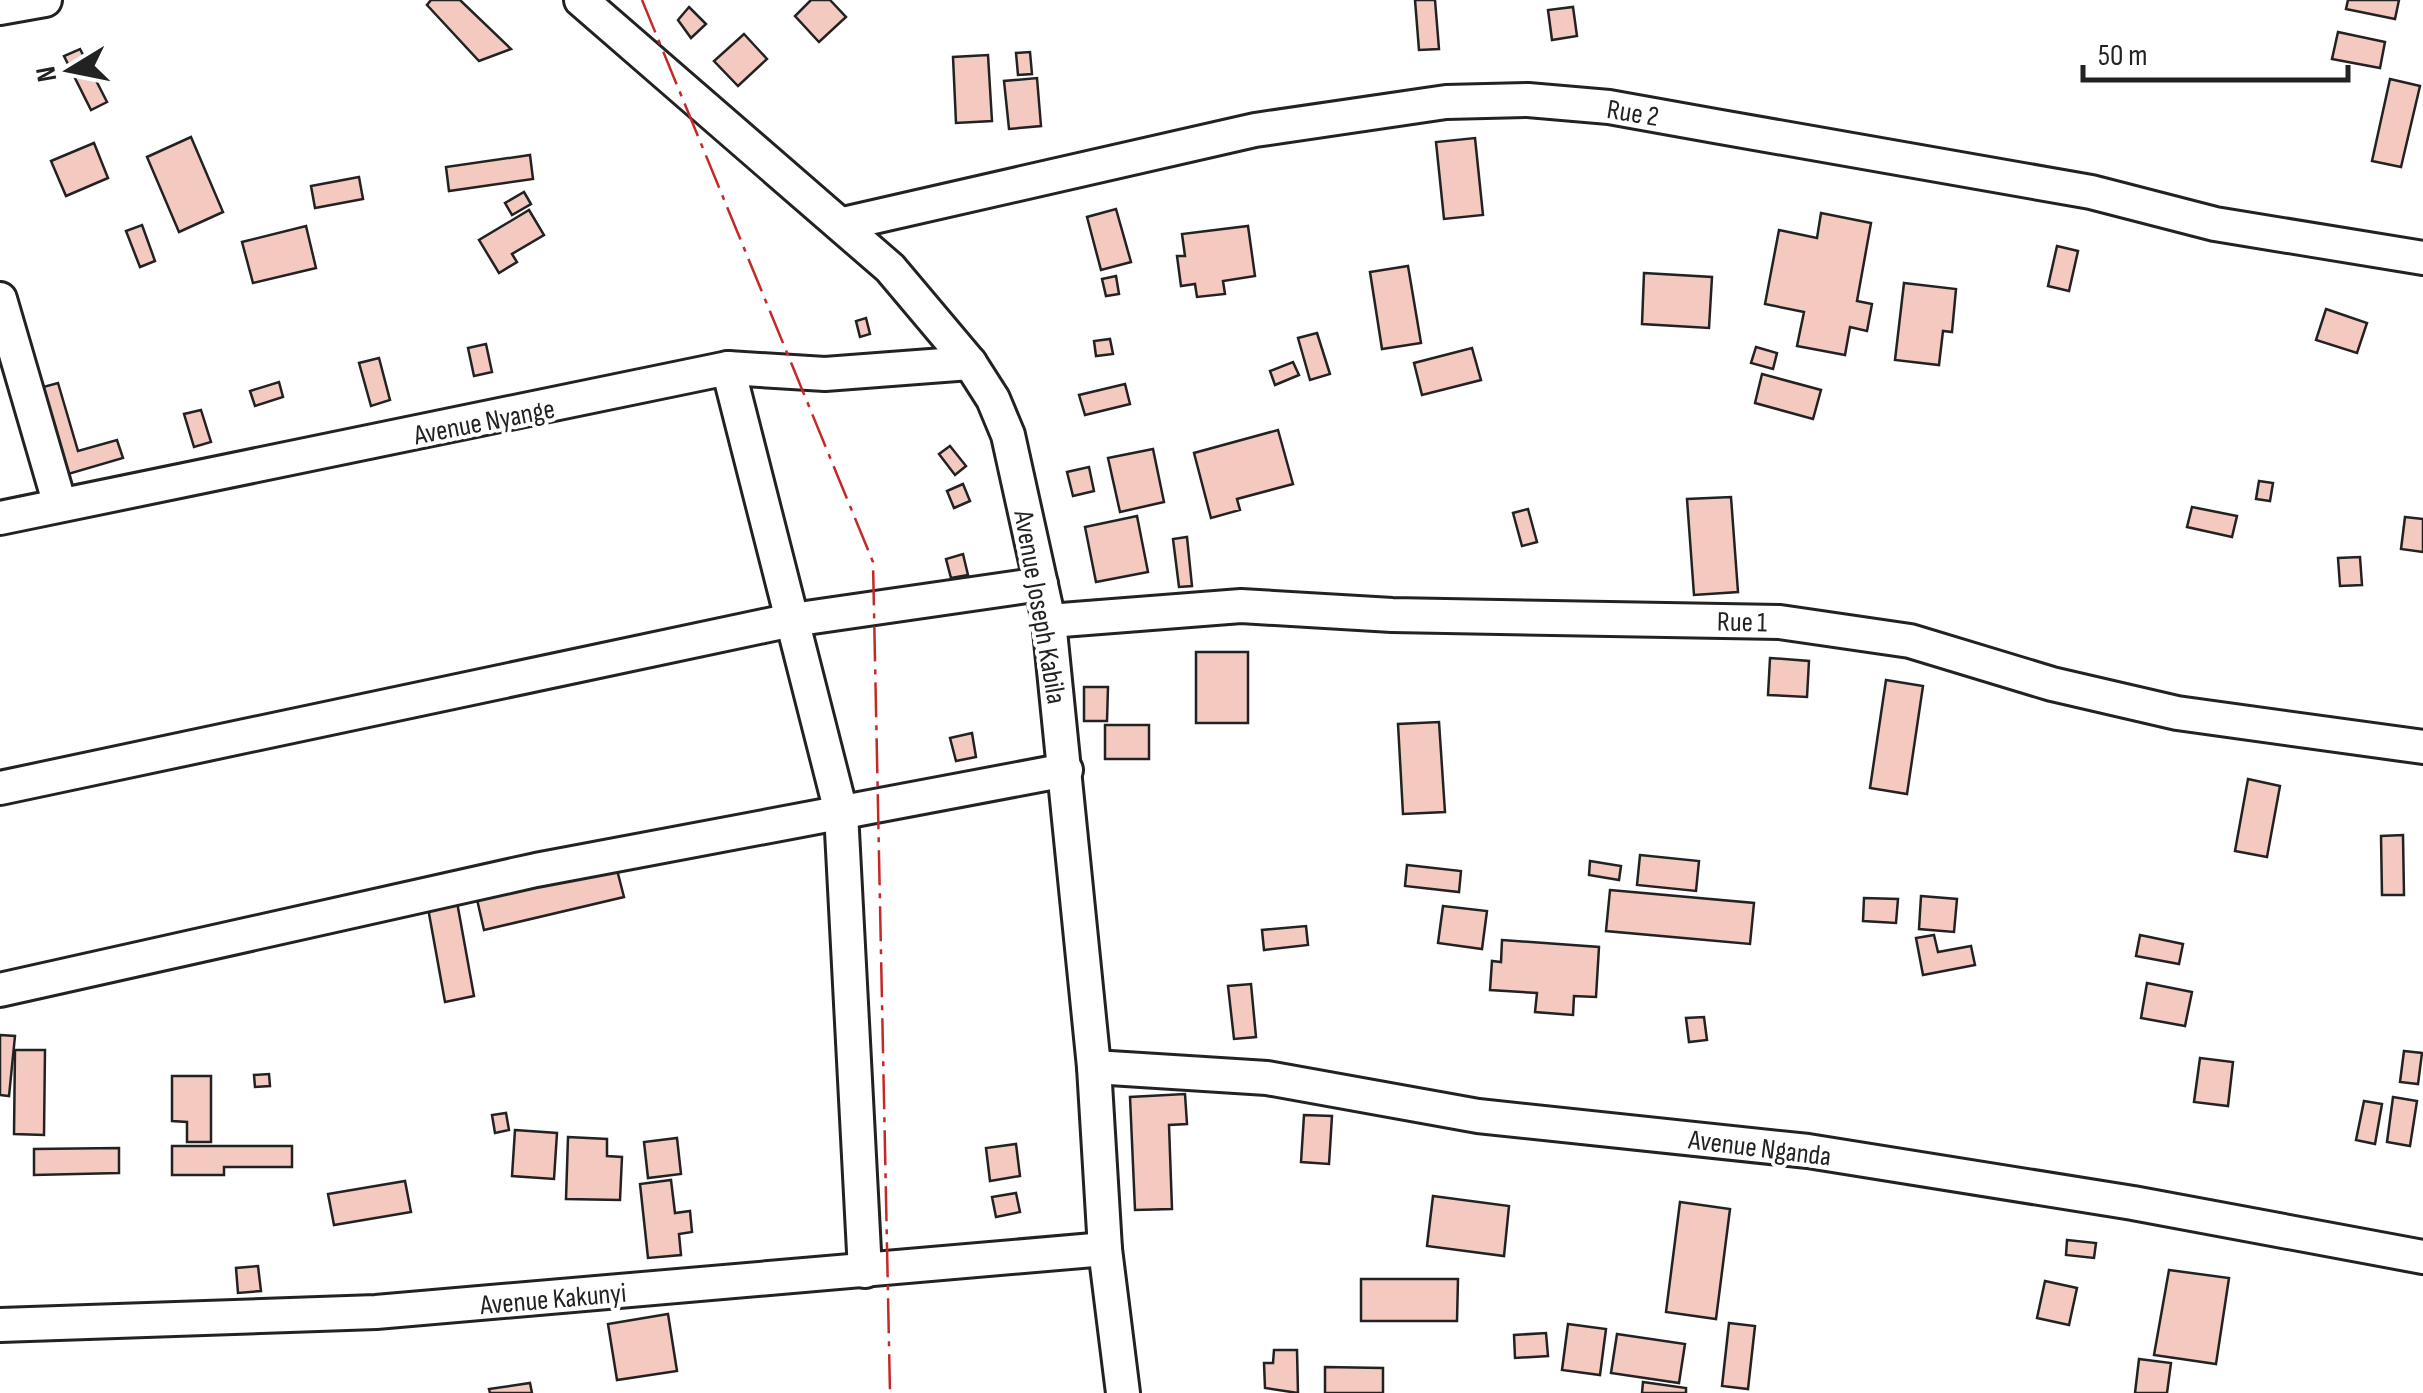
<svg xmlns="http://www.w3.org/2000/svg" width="2423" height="1393" font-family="'Sofia Sans Condensed',sans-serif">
	<rect width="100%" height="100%" fill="#fff"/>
	<g fill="#f3c9c0" stroke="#222" stroke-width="2.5">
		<polygon points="431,0 460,0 511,49 479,61 427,5"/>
		<polygon points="811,0 830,0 846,17 819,42 795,16"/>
		<polygon points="1415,0 1435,0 1439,49 1419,50"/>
		<polygon points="2348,0 2399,0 2395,19 2346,9"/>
		<polygon points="689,7 706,24 691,38 678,20"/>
		<polygon points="1573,7 1577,36 1552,40 1548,10"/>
		<polygon points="2338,32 2385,42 2380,68 2332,59"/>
		<polygon points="744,34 767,59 738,86 714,61"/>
		<polygon points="80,49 107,102 91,110 64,56"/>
		<polygon points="1030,52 1032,74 1018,75 1016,53"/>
		<polygon points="988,55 992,121 956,123 953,57"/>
		<polygon points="1037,78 1041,126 1009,129 1004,81"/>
		<polygon points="2390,79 2420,86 2401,167 2372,161"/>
		<polygon points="191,137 223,212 179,232 147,157"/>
		<polygon points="1475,138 1483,215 1444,219 1436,142"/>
		<polygon points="94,143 108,178 66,196 51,161"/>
		<polygon points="530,155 533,179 449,191 446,167"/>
		<polygon points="359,177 363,199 315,208 311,186"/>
		<polygon points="524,192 531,204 512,215 505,203"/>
		<polygon points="1116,209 1131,262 1101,270 1087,217"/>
		<polygon points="529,210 544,235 512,254 517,262 499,273 479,240"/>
		<polygon points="1821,213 1871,223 1857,301 1872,304 1867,331 1850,327 1845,355 1797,346 1804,312 1765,304 1779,230 1817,238"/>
		<polygon points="142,225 155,261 140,267 126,231"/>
		<polygon points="306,226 316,268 253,283 242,242"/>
		<polygon points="1248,226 1255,276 1223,281 1225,294 1197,297 1195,284 1181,286 1177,256 1185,256 1182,234"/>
		<polygon points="2057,246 2078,251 2069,291 2048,286"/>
		<polygon points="1408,266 1421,343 1382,349 1370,272"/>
		<polygon points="1644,273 1712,277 1709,328 1642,324"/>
		<polygon points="1116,276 1119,294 1106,296 1102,279"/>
		<polygon points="1904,283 1956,289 1952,332 1943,331 1939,365 1895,360"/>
		<polygon points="2326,309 2367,323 2357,353 2316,340"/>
		<polygon points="866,318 870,334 860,337 856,321"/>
		<polygon points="1317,333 1330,374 1310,380 1298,338"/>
		<polygon points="1110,339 1113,354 1096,356 1094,341"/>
		<polygon points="486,344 492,372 474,376 468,348"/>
		<polygon points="1756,347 1777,353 1773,369 1751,363"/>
		<polygon points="1472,348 1481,380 1422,395 1414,363"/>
		<polygon points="379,358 390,400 371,406 359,363"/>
		<polygon points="1293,362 1299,375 1275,385 1270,371"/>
		<polygon points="1762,374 1821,390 1813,419 1755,403"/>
		<polygon points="279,382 283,397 255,406 250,391"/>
		<polygon points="58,383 78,451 117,440 123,458 58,477 32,390"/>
		<polygon points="1125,384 1130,404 1085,415 1079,395"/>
		<polygon points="201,410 211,442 194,447 184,414"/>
		<polygon points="1278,430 1293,484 1237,499 1240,510 1211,518 1194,453"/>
		<polygon points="950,446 966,466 955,475 939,454"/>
		<polygon points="1153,449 1164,502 1120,512 1108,458"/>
		<polygon points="1089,467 1094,491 1073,496 1067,472"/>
		<polygon points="2259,481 2273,483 2270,501 2256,499"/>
		<polygon points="963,484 970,501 954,508 947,491"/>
		<polygon points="1731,497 1738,592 1694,595 1687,499"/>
		<polygon points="2192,507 2237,516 2232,537 2187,527"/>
		<polygon points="1528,509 1537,542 1522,546 1513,513"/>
		<polygon points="1137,516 1148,572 1096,582 1085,527"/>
		<polygon points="2405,517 2423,519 2423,552 2401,549"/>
		<polygon points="1187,537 1192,586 1179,587 1173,539"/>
		<polygon points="963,554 968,575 951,578 946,559"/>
		<polygon points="2360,557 2362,585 2340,586 2338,558"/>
		<rect x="1196" y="652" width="52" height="71"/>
		<polygon points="1770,658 1809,661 1807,697 1768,695"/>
		<polygon points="1886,680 1923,686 1907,794 1870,788"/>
		<polygon points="1084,687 1108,687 1107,721 1084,721"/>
		<polygon points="1439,722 1445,812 1403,814 1398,724"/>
		<rect x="1105" y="725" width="44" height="34"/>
		<polygon points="972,733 976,757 956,761 950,738"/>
		<polygon points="2248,779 2280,786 2267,857 2235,851"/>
		<polygon points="2403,835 2404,895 2382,895 2381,836"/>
		<polygon points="1640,855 1699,861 1696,891 1637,885"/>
		<polygon points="1590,861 1621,866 1619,880 1589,875"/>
		<polygon points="615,862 624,897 484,930 476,895"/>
		<polygon points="1407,865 1461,871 1459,892 1405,886"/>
		<polygon points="1610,890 1754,903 1750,944 1606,931"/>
		<polygon points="1921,896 1957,899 1954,932 1919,929"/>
		<polygon points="1864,898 1898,899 1896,923 1863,921"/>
		<polygon points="457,902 474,996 445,1002 428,908"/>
		<polygon points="1443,906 1487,911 1482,949 1438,943"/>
		<polygon points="1306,926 1308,945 1264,950 1262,930"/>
		<polygon points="1934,935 1938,952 1971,946 1975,965 1923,975 1916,938"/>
		<polygon points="2140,935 2183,944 2179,964 2136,956"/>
		<polygon points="1502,940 1599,947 1596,997 1574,996 1573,1015 1535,1012 1537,993 1490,990 1492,961 1501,962"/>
		<polygon points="2147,983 2192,992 2185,1026 2141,1018"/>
		<polygon points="1251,984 1256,1037 1234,1039 1228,986"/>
		<polygon points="1704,1017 1707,1040 1689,1042 1686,1018"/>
		<polygon points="0,1035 15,1036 9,1096 0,1095"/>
		<polygon points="15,1050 45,1050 44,1135 14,1134"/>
		<polygon points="2404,1051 2422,1053 2418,1084 2400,1082"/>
		<polygon points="2200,1058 2233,1062 2228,1106 2194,1102"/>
		<polygon points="269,1074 270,1086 255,1087 254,1075"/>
		<polygon points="172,1076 211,1076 211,1142 187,1142 187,1122 172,1121"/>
		<polygon points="1185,1094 1187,1124 1169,1125 1172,1209 1135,1210 1130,1097"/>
		<polygon points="2393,1097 2417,1101 2410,1146 2387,1142"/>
		<polygon points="2364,1101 2382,1104 2375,1144 2356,1140"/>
		<polygon points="506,1113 509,1130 495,1133 492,1115"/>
		<polygon points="1304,1115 1332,1116 1329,1164 1301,1162"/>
		<polygon points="515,1130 557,1133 554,1179 512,1176"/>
		<polygon points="568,1137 607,1139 607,1156 622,1157 620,1200 566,1199"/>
		<polygon points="677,1138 681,1174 648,1178 644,1142"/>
		<polygon points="1016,1144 1020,1176 990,1181 986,1148"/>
		<polygon points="172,1146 292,1146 292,1167 224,1167 224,1175 172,1175"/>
		<polygon points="119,1148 119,1173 34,1175 34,1149"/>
		<polygon points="671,1180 675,1213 690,1211 692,1232 679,1234 681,1255 648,1258 640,1184"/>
		<polygon points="405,1181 411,1212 334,1225 328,1194"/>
		<polygon points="1016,1193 1020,1212 996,1217 992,1197"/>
		<polygon points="1433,1196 1509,1206 1504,1256 1427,1246"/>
		<polygon points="1680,1202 1730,1209 1716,1319 1666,1312"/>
		<polygon points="2067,1240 2096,1243 2094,1258 2066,1255"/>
		<polygon points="258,1266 261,1291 238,1293 236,1268"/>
		<polygon points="2169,1270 2229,1278 2216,1364 2154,1355"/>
		<polygon points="1361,1279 1458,1279 1457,1321 1361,1321"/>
		<polygon points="2045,1281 2077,1288 2069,1325 2037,1318"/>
		<polygon points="668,1314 677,1371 617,1380 608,1324"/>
		<polygon points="1729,1323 1755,1326 1748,1389 1722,1386"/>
		<polygon points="1568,1324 1606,1329 1600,1375 1562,1370"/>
		<polygon points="1546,1333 1548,1356 1515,1358 1514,1335"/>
		<polygon points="1617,1334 1685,1344 1679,1383 1611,1373"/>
		<polygon points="1274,1350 1297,1350 1298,1393 1265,1388 1264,1363 1273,1363"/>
		<polygon points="2139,1359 2171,1363 2167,1393 2135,1393"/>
		<polygon points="1325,1367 1383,1368 1383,1393 1325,1393"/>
		<polygon points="1643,1382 1686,1388 1686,1393 1642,1393"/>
		<polygon points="530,1383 532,1393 490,1393 489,1389"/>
	</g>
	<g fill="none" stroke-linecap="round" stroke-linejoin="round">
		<defs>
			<g id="minor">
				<polyline points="581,0 890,268 970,363 993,399 1008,435 1049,621 1094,1067 1105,1249 1123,1393"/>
				<polyline points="0,8 45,0"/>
				<polyline points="843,224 1255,130 1446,102 1528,100 1609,107 1715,126 2091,192 2215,224 2423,258"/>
				<polyline points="0,299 60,505"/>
				<polyline points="728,368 841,812 865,1271"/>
				<polyline points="0,518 728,368 825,374 970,363"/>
				<polyline points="1049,621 1241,606 1392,615 1780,622 1910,641 2052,684 2177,713 2423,747"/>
				<polyline points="0,788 792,620 1041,584"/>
				<polyline points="0,990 536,870 1066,770"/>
				<polyline points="1094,1067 1267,1078 1478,1116 1808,1151 2133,1203 2423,1257"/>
				<polyline points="0,1325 376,1312 1105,1249"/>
			</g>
		</defs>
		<use href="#minor" stroke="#222" stroke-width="38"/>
		<use href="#minor" stroke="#fff" stroke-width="32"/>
		<polyline stroke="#c62828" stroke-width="2.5" stroke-dasharray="35 8 5 8" stroke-linecap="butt" points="642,0 873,562 890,1393"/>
	</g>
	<g text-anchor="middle" stroke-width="8" stroke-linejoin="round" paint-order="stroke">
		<g font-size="28" fill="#222" stroke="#fff">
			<text transform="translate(1633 112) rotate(9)" y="10">Rue 2</text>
			<text transform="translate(484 421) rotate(-11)" y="10">Avenue Nyange</text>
			<text transform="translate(1041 607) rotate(80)" y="10">Avenue Joseph Kabila</text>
			<text transform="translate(1742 621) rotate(1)" y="10">Rue 1</text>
			<text transform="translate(1760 1147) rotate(7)" y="10">Avenue Nganda</text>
			<text transform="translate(553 1298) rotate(-5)" y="10">Avenue Kakunyi</text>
		</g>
	</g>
	<g transform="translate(70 70) rotate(260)" stroke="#ffffff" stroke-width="8" paint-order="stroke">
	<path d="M0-8L18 38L0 25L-18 38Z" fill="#222222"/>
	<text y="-15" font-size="28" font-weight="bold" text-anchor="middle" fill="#222222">N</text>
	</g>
	<path d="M2083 65v15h265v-15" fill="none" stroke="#222222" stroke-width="5"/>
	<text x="2098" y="65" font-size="30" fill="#222222" stroke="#ffffff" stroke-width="8" paint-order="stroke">50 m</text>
</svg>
